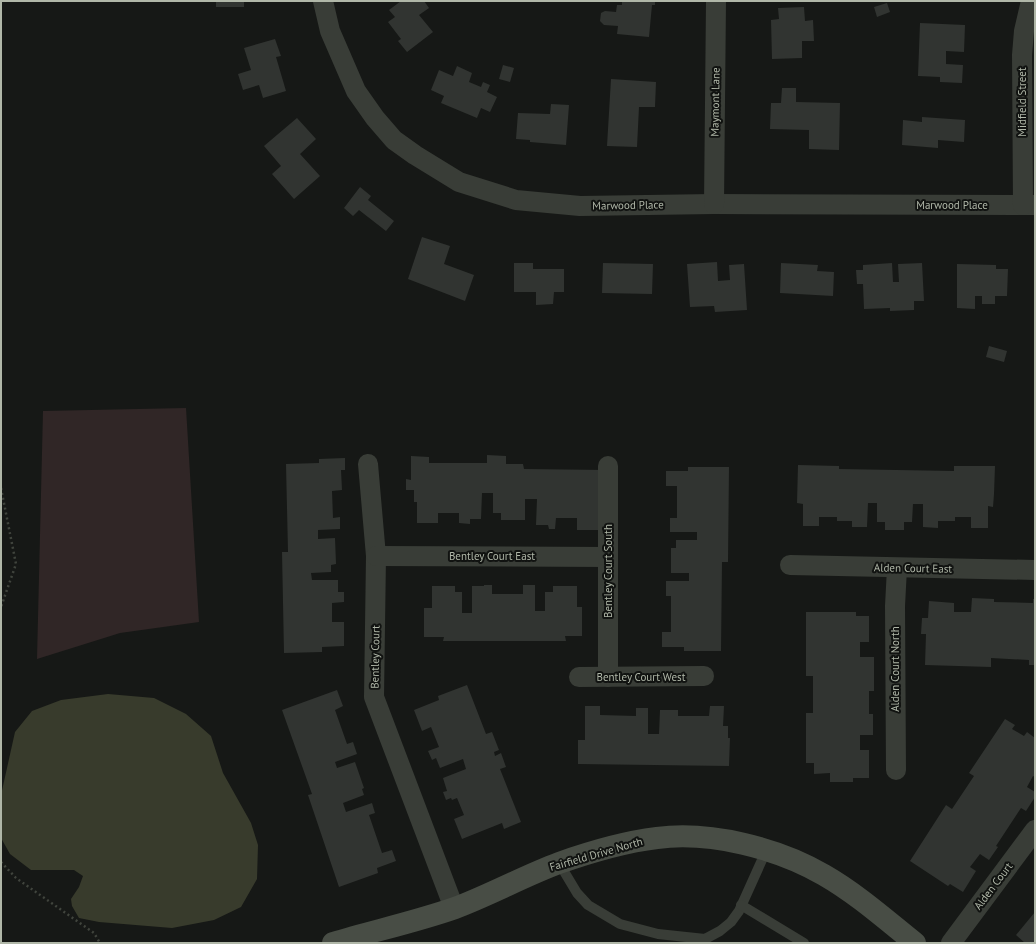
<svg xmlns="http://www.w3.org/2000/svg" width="1036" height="944" font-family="'PT Sans',sans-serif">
	<rect width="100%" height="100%" fill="#161816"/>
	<polygon fill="#302626" points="186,408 199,622 120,633 37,659 43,411"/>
	<polygon fill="#383b2c" points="108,694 154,698 186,714 211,736 223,773 251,823 258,845 257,879 241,907 214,920 172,928 99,922 79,918 72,906 71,899 79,887 83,876 74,870 31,870 10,854 1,838 1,795 15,732 32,711 61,700"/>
	<g fill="#313431">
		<rect x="216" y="1" width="28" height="6"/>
		<polygon points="401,1 424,1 429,8 419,15 433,32 407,52 398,41 401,39 388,22 395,17 389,10"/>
		<polygon points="622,1 655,1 655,5 652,5 649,37 617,34 618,26 604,25 600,21 601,13 605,11 616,12 617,5 622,5"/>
		<polygon points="887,3 890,12 877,17 874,7"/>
		<polygon points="804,7 805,21 813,20 814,41 802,41 802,58 772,59 771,20 779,19 778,8"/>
		<polygon points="920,23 965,25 964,52 946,51 946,64 963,65 962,83 940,82 940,77 918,76"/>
		<polygon points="275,39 281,56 276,57 286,91 263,98 259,85 243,90 238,74 251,70 244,48"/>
		<polygon points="503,65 514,68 510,82 499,79"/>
		<polygon points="457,66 472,73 469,82 481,87 483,82 490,85 487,92 497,97 490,112 481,108 477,118 441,103 444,96 431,90 439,70 453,76"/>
		<polygon points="611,79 656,82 655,107 639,107 637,147 607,146"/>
		<polygon points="782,88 796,88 796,102 840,103 839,150 809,149 809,130 770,129 771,103 781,103"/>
		<polygon points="551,104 569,105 566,145 530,142 530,140 516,139 518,113 550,114"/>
		<polygon points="922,117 965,120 964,142 938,140 938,148 902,145 903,120 922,122"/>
		<polygon points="297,118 316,139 300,154 320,176 294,199 272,174 281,166 264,146"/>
		<polygon points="360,187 371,196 368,200 394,221 386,231 359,210 353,216 344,208"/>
		<polygon points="422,237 450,246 444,264 474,275 465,301 408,279"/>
		<polygon points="717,262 718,281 730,280 729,265 744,264 747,310 715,312 714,306 690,307 687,264"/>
		<polygon points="514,263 533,263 533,269 564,269 564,292 554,292 553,304 536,305 536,292 514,292"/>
		<polygon points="603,263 653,264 652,294 602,293"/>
		<polygon points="781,263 818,265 817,271 834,272 833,296 780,293"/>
		<polygon points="892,263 893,282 899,282 898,264 922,263 924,301 914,301 914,310 890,311 890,308 864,309 863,284 857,284 856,270 863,270 863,265"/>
		<polygon points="957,264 996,265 996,269 1008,269 1007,296 995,296 995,304 982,304 982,296 975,296 975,309 957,308"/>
		<polygon points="989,346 1007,351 1004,362 986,357"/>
		<polygon points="487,455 506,456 506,464 523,464 524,469 606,470 600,530 577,530 577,518 556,518 555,529 549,529 548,525 536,525 537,499 525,499 525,520 501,520 501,513 493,513 493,493 482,493 481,519 470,519 470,524 459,523 459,513 438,513 438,523 417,523 417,502 414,502 414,490 406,490 406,479 411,480 411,456 429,457 429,463 487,463"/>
		<polygon points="345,458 345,470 341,470 342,490 332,491 333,518 340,517 340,529 318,530 318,539 335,538 336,564 331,565 331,572 311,573 312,580 338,580 338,592 344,592 344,602 332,603 332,622 344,622 344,646 322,647 322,652 284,653 282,552 288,552 286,464 319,463 319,459"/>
		<polygon points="798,465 839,466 839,469 954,471 954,466 995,466 994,494 993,507 988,506 988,528 971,528 971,517 955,517 955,521 938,521 938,528 923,527 923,504 913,504 912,522 904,522 904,530 885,530 885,522 877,522 877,503 868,503 867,527 852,527 852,521 837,521 837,517 819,517 819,526 803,526 803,504 797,503"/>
		<polygon points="688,467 729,467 728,562 722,562 721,651 684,651 684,647 662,647 662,632 671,632 671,596 666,596 666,581 689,581 689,573 671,573 671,548 676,548 676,540 697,540 697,532 670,532 670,518 677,518 677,486 666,486 666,471 688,471"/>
		<polygon points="484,585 492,585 492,594 523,594 523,585 535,585 535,611 545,611 545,592 553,592 553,586 577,586 577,607 582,607 582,636 565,636 566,641 443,641 444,637 424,637 424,608 432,608 432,586 455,586 455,592 462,592 462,613 472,613 472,586 484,586"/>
		<polygon points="972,598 994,599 994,602 1033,603 1033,599 1035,599 1035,665 1029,665 1029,660 991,658 991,667 925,665 926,634 921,634 922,618 928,618 929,601 954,603 954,612 971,612"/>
		<polygon points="806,612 856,612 856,616 869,616 869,642 860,642 860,657 874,657 874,691 869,691 869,714 873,714 873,735 860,735 860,750 869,750 869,778 853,778 853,782 830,782 830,773 814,774 814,763 806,763 806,713 813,713 813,676 806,676"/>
		<polygon points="467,685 486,734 492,732 499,750 494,752 495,756 501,753 506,767 500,769 521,822 504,829 502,823 462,839 454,819 464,815 457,798 452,800 451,798 446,800 443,792 447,791 443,778 466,769 463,759 440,768 436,758 432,760 428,751 439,747 431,727 422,731 414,710 439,700 438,696"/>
		<polygon points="337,690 343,706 335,710 347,744 353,742 357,754 335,762 337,768 355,762 364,788 362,789 364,795 343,803 346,812 372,803 375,813 369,815 382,853 392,850 396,861 377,868 378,873 339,887 308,795 312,794 282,710"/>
		<polygon points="585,706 600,706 600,715 636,716 636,708 648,708 648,734 659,734 660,710 678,710 678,716 709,716 710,706 724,706 723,726 728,726 728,738 730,738 729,766 578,764 578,740 585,740"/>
		<polygon points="1005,719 1015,725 1012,729 1024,736 1027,732 1035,738 1035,777 1033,776 1027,787 1035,792 1035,797 1026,811 1021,808 996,846 998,847 989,860 980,854 970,867 976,871 963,892 950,884 948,886 910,861 946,805 952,809 974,776 969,773"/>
		<polygon points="1035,912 1035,943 1025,943 1016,935"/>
	</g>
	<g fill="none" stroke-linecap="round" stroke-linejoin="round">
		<g stroke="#40443d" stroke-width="2.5" stroke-dasharray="2 3" stroke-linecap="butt">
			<polyline points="1,488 16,564 1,607"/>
			<polyline points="1,862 16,878 94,933 100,943"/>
		</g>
		<g stroke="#393d37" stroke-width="10">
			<polyline points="559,863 577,893 588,905 620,924 658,934 705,939 720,931 731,922 739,911 766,851"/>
			<polyline points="741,905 804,943"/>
		</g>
		<g stroke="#393d37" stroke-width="20">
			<polyline points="323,1 330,31 356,91 375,118 394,140 415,155 459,182 516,200 580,206 714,204 1035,205"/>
			<polyline points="714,204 716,1"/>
			<polyline points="1023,205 1022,55 1024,31 1031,1"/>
			<polyline points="368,464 376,556 374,697 454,908"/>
			<polyline points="376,556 608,557"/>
			<polyline points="790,565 1035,570"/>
			<polyline points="579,677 704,676"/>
			<polyline points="608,677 608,466"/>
			<polyline points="896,770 895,606 897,568"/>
			<polyline points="951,943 1035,830"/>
		</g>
		<path stroke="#484d45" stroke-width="22" d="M 333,943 C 373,931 415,922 455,908 C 490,895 524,876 559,863 C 590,852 624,842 657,838 C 710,831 778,848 824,875 C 857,894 885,919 915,943"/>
	</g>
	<g text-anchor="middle" stroke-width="4" stroke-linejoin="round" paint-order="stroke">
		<g font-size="11" fill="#b0b7a8" stroke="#111311">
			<text transform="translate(715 102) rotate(-89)" y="4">Maymont Lane</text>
			<text transform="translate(1022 102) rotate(-90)" y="4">Midfield Street</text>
			<text transform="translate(628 205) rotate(-1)" y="4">Marwood Place</text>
			<text x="952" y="209">Marwood Place</text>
			<text x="492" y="560">Bentley Court East</text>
			<text transform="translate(913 568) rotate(1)" y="4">Alden Court East</text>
			<text transform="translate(608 571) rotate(-90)" y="4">Bentley Court South</text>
			<text transform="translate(375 657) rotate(-89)" y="4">Bentley Court</text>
			<text transform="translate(895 669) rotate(-90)" y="4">Alden Court North</text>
			<text x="641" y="681">Bentley Court West</text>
			<text transform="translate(596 854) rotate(-16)" y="4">Fairfield Drive North</text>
			<text transform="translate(993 886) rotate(-53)" y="4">Alden Court</text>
		</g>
	</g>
	<rect width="1036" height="944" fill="none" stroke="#b0b7a8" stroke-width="4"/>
</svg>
